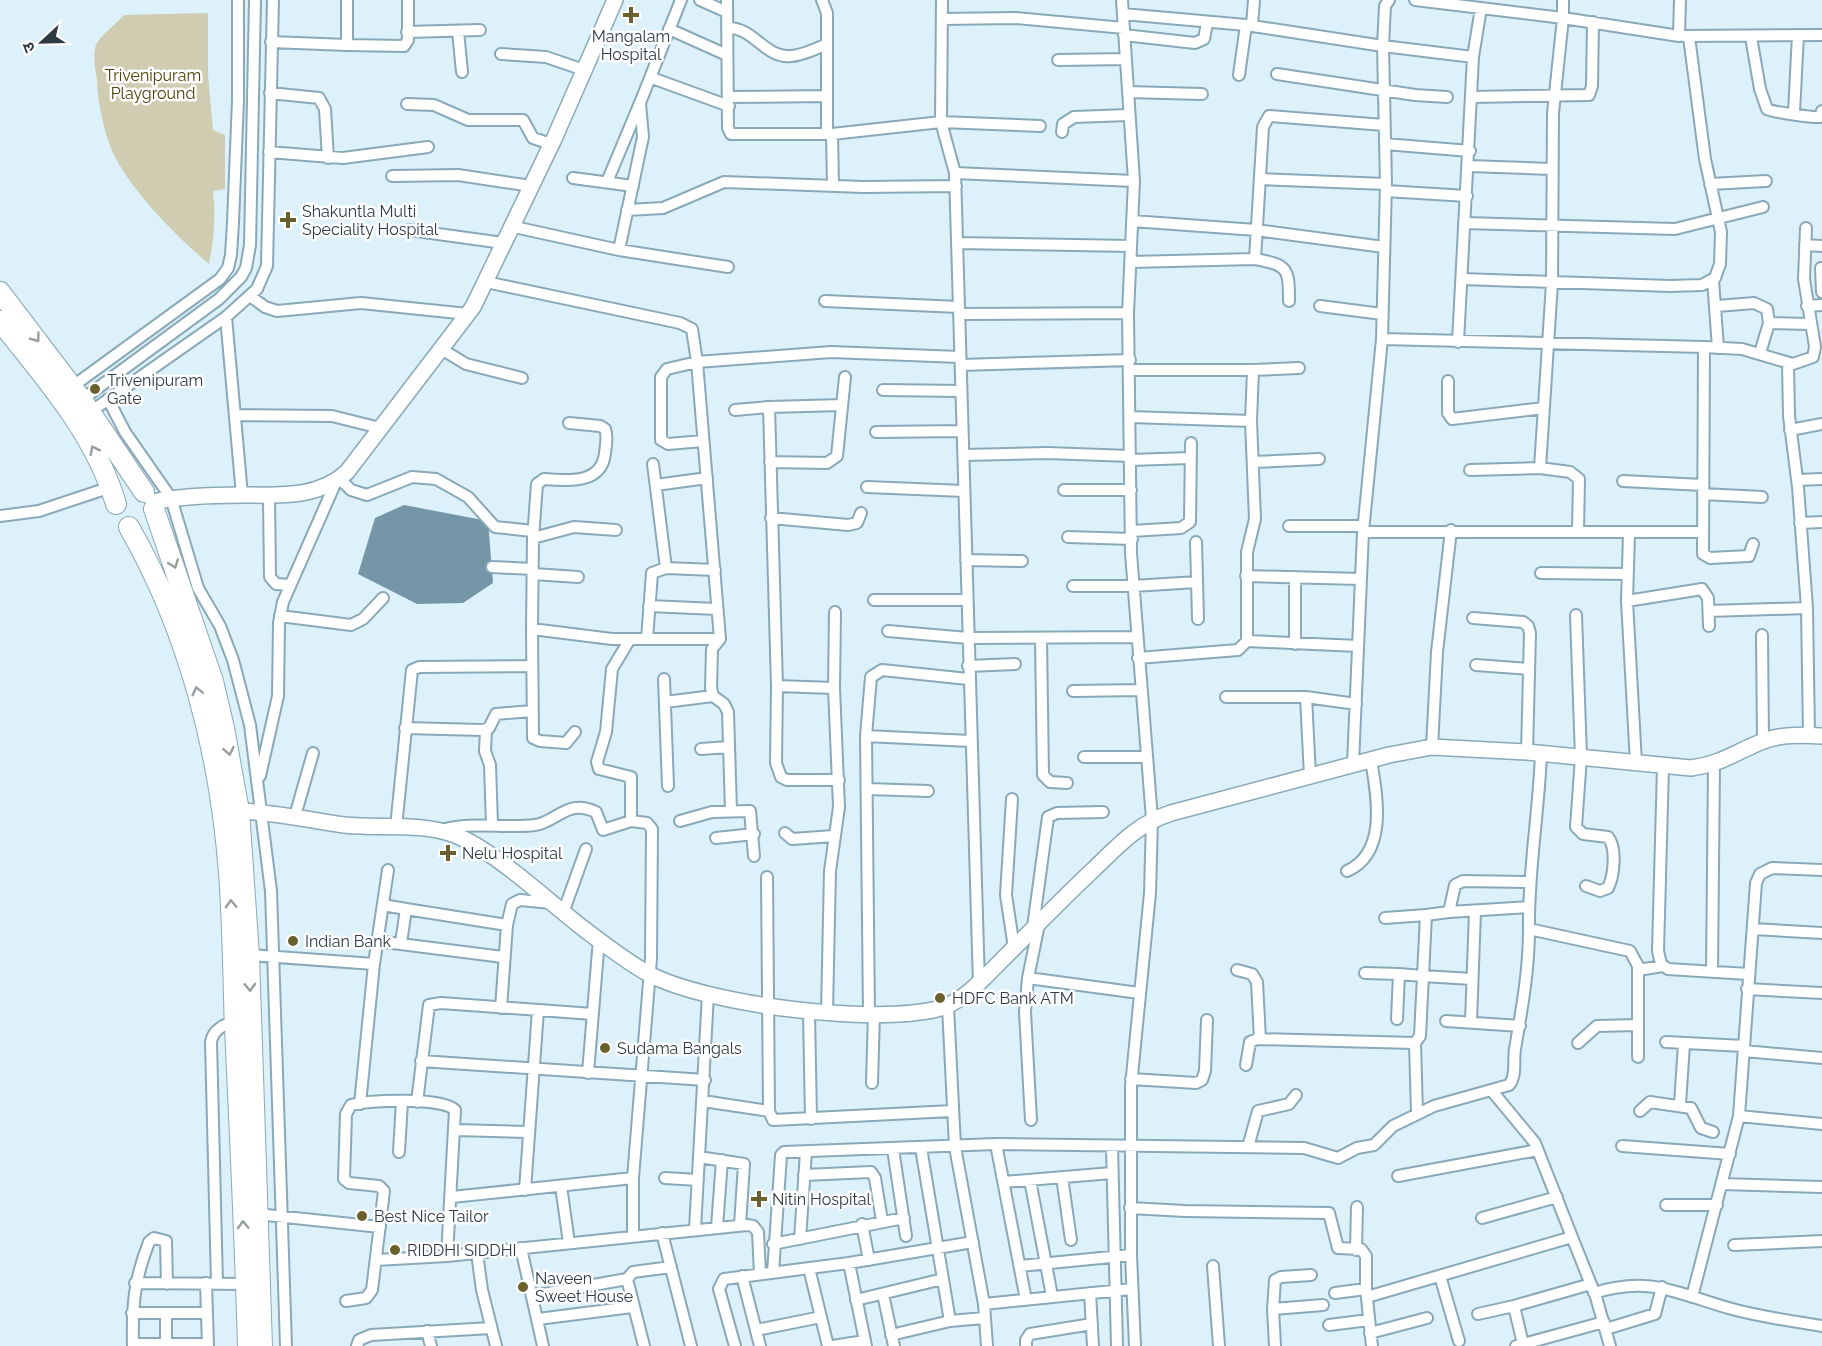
<svg xmlns="http://www.w3.org/2000/svg" width="1822" height="1346" font-family="Raleway,'Noto Sans Devanagari',sans-serif">
	<style>
		.green { fill: #d0ccb1 }
		.water { fill: #7596a6 }
		.lines { fill: none; stroke-linecap: round; stroke-linejoin: round }
		.street-casing { stroke: #89a9b9; stroke-width: 14 }
		.secondary-casing { stroke: #89a9b9; stroke-width: 18 }
		.highway-casing { stroke: #89a9b9; stroke-width: 22 }
		.street { stroke: #fff; stroke-width: 10 }
		.secondary { stroke: #fff; stroke-width: 15 }
		.highway { stroke: #fff; stroke-width: 20 }
		.oneway { stroke: #969da0 }
		.poi-dot { fill: #69602d; stroke: #fff; stroke-width: 2 }
		.labels { text-anchor: middle; dominant-baseline: central; stroke-width: 5; stroke-linejoin: round; paint-order: stroke }
		.poi-label { font-size: 16px; fill: #2e3b42; stroke: #fff; text-anchor: start }
		.park-label { font-size: 16px; fill: #4c4208; stroke: #fff }
	</style>
	<rect width="100%" height="100%" fill="#ddf1fb"/>
	<path class="green" d="M208 13V75L213 130 225 135V189L213 191C216 216 214 239 209 264 176 236 121 182 108 140 102 122 98 100 97 81 96 70 92 56 96 45 98 38 118 22 124 15Z"/>
	<path class="water" d="M404 505 488 521 493 583 463 603 417 604 358 574 375 518Z"/>
	<g class="lines">
		<defs>
			<path id="street" d="M700 0 727 12
				M727 0 728 128 731 134H832L941 122 1040 126
				M822 0 827 13V134
				M942 0 941 122 955 173 979 984
				M1122 0 1134 181 1128 313 1131 553 1152 819 1150 893 1131 1086V1255L1135 1346
				M1389 0 1385 6 1383 46 1473 57
				M1415 0 1563 18V0
				M1123 14 1246 25 1383 46 1386 184 1382 339 1363 532H1703
				M942 19 1015 18 1124 28
				M1252 26 1254 0
				M727 28C753 26 765 59 791 56 803 55 816 49 827 44
				M669 29 727 55
				M458 31 462 72
				M407 32 480 30
				M1124 35 1195 43 1204 39 1207 23
				M1683 36 1822 35
				M1751 37 1760 89 1767 109C1770 112 1817 118 1820 117L1822 111
				M271 42 347 45V0
				M347 45 404 46 408 40V0
				M501 54 546 57 584 70
				M1058 60 1126 59
				M1277 74 1415 95 1447 97
				M1239 75 1246 25
				M652 78 729 106
				M1128 92 1202 94
				M270 93 319 98 325 109 328 158
				M728 97 827 96
				M1472 97 1589 95 1592 86 1593 22
				M407 104 434 105 468 120H523L533 138 551 144
				M1794 112 1798 35
				M1062 132 1063 124 1074 117 1129 115
				M832 134 833 186
				M1385 144 1470 151
				M269 152 343 158 428 147
				M1469 166 1551 169
				M955 173 1134 181
				M392 176 458 175 531 186
				M573 178 633 186
				M1260 179 1386 184
				M607 182 640 103
				M1710 184 1766 181
				M1386 191 1467 196
				M627 210 663 208 724 182 863 187 956 186
				M1132 221 1256 230 1384 247
				M1464 223 1675 229 1763 207
				M510 226 619 250 728 267
				M409 230 503 243
				M957 243 1131 246
				M1805 245 1822 246
				M619 250 643 137 640 103 681 0
				M1255 259C1288 265 1289 268 1289 301
				M1130 262 1255 259 1263 127 1269 116 1384 125
				M1821 268 1822 292
				M1462 279 1670 286 1702 285 1715 278 1720 264 1721 232 1705 159 1689 37
				M1713 280 1718 348
				M486 282 680 323 692 329 697 362 720 639H612L532 629 533 538 537 484 544 479C569 481 602 484 605 453 606 444 608 437 605 429L600 426 569 423
				M250 296 265 307 277 311 361 303 468 314
				M825 301 959 307
				M1320 306 1382 314
				M1717 306 1754 303 1767 309 1769 323 1760 353
				M1807 306 1822 305
				M959 314 1128 313
				M226 317 242 495
				M1769 323 1810 324
				M1382 339 1704 347 1703 554 1710 558 1749 556 1753 544
				M1458 342 1473 57 1481 8
				M1704 347 1742 349 1793 364 1813 357 1815 347 1804 279 1806 228
				M443 350 466 364 522 378
				M1788 363 1789 416 1798 487 1807 608 1809 735
				M961 365 1130 360
				M1129 370H1253L1251 421 1255 519 1247 552V641L1358 646
				M1253 370 1299 368
				M1448 381V413L1452 419 1544 408
				M69 389 220 279 228 268 231 255 233 223 238 100V0
				M883 390 961 391
				M108 399 125 432 171 498 198 588 220 626 233 660 250 725 271 891 286 1346
				M80 401 219 299 241 277 246 268 250 245 255 0
				M735 410 769 407
				M86 415 226 317 257 289 267 266 273 0
				M235 415 332 416 380 428
				M1130 417 1251 421
				M1790 430 1822 424
				M876 432 962 431
				M703 441 668 444 661 440V377L667 369 697 362 831 352 960 357
				M964 455 1047 453 1130 456
				M1130 460 1191 458
				M770 462 827 463 837 456 845 377
				M1253 462 1319 459
				M653 464 666 568
				M1470 470 1540 468
				M340 479 351 490 367 495 412 477 436 479 468 497 495 527 533 531
				M1797 480 1822 479
				M1623 481 1703 485
				M656 485 707 478
				M867 487 964 491
				M1064 490H1131
				M1703 494 1762 497
				M269 497 270 577 276 584 290 585
				M0 516 39 511 111 487
				M771 518 848 525 857 523 861 513
				M1800 523 1822 522
				M1289 526H1363
				M1578 530 1579 479 1570 472 1540 468 1552 283 1553 113 1563 18 1679 36 1680 0
				M1132 531 1181 528 1190 522 1191 443
				M1629 534 1627 601 1636 763
				M1068 537 1132 539
				M533 538 574 527 616 530
				M1196 542 1198 619
				M966 560 1022 561
				M492 567 533 569
				M1541 573 1628 574
				M533 574 578 577
				M1246 576 1361 579
				M1073 586H1133L1197 582
				M874 600H967
				M1627 601 1702 589 1708 598 1709 626
				M649 606 717 609
				M1709 611 1807 608
				M1576 615 1581 757 1576 827 1583 834 1608 837C1617 848 1614 876 1608 888L1600 891 1586 886
				M280 616 351 625 363 619 383 598
				M1473 618 1523 622 1528 626 1530 633 1527 752
				M532 629 533 738 540 741 566 743 575 732
				M888 631 968 638 1136 637
				M1762 635 1763 741
				M1041 638 1043 775 1050 782 1067 783
				M630 639 612 669 606 732 597 762 599 769 631 777V821
				M647 639 652 573 666 568 715 570
				M720 639 712 649 711 688 713 696 724 704 728 712 731 811
				M1295 644V577
				M1138 658 1238 650 1247 641
				M1476 665 1529 669
				M968 666 1015 664
				M664 679 668 786
				M777 686 834 688
				M1073 691 1141 690
				M1226 697H1306
				M665 702 713 696
				M405 728 482 730 489 728 496 714 532 711
				M486 730 485 751 490 765 492 825
				M866 736 970 741
				M1432 747 1437 652 1451 530
				M701 749 729 747
				M1541 753C1539 812 1528 870 1529 929L1630 951 1638 966V1057
				M1084 757H1147
				M1353 764 1363 532
				M1663 767 1658 951 1661 964 1668 969 1748 974
				M260 776 278 696 279 623 283 602 335 484
				M1310 776 1306 697 1356 704
				M839 780H787L781 777 776 763 777 686 769 407 842 405
				M867 789 928 791
				M1012 799 1006 895 1014 948
				M295 816 313 753
				M680 821 712 812 750 811 754 856
				M396 827 412 670 419 667 531 666
				M442 830C472 821 504 829 535 825 557 822 567 798 596 812L603 830 631 821 647 823 652 829 651 958 633 1178V1236
				M785 833 792 839 834 836
				M716 838 754 834
				M1347 871C1388 853 1377 796 1371 760
				M767 877 769 1111 773 1120 952 1111
				M383 905 406 909
				M1449 912 1529 907
				M563 913 586 849
				M1385 918 1426 915
				M1033 927 1048 817 1057 813 1103 812
				M1753 929 1822 933
				M377 941 503 957
				M401 943 406 909 507 925
				M249 955 374 964
				M1237 970 1252 974 1257 982 1260 1039
				M1638 970 1663 966
				M1712 971 1714 765
				M1365 973 1399 974
				M1028 978 1139 993
				M1747 989 1822 993
				M948 1006 955 1147 984 1304 987 1346
				M501 1008 507 925 512 904 520 900 551 903
				M809 1012 811 1119
				M827 1012 830 871 839 807 834 688 835 612
				M869 1014 866 736 871 677 882 670 968 679
				M1397 1019 1399 974 1423 976 1426 915 1449 912 1455 885 1463 881 1530 882
				M1446 1021 1520 1026
				M1471 1022 1475 911
				M1666 1042 1744 1046
				M1415 1043 1417 1113
				M1578 1043 1597 1026 1637 1025
				M1744 1051 1822 1058
				M421 1061 705 1080
				M1246 1065 1250 1042 1257 1039 1415 1043 1420 1036 1423 976 1472 979
				M588 1073 599 939
				M1131 1079 1196 1083 1202 1080 1205 1071 1207 1020
				M872 1083 874 1013
				M1492 1091 1535 1143 1572 1237
				M703 1101 769 1111
				M417 1102 429 1005 441 1003 593 1014
				M360 1104 374 964 388 870
				M1680 1104 1684 1044
				M1640 1111 1650 1102 1691 1108 1701 1128 1713 1132
				M1739 1116 1822 1124
				M1031 1120 1025 1012 1028 978 1039 924
				M456 1130 529 1132
				M996 1144 1026 1300
				M1622 1146 1730 1154
				M1112 1147 1117 1346
				M1248 1147 1258 1111 1289 1104 1296 1095
				M921 1148 950 1321
				M893 1149 906 1236
				M399 1152 402 1101
				M699 1157 744 1164 740 1225
				M804 1175 871 1172 875 1178 882 1221
				M1398 1176 1538 1150
				M1062 1177 1071 1240
				M665 1178 698 1180
				M1030 1180 1052 1296
				M1004 1182 1112 1173
				M1722 1184 1822 1187
				M561 1186 569 1243
				M525 1190 538 1010
				M452 1197 633 1178
				M1666 1205H1717
				M1130 1208 1185 1211 1329 1213 1338 1248 1361 1249 1366 1256V1289L1372 1346
				M257 1214 380 1227
				M1482 1218 1557 1197
				M862 1224 869 1260
				M717 1227 722 1160
				M695 1229 708 994
				M662 1233 691 1346
				M800 1239 806 1152
				M773 1244 904 1218
				M1734 1245 1822 1241
				M521 1248 543 1346
				M1356 1250 1357 1207
				M477 1253 482 1290 496 1346
				M376 1260 447 1256 747 1225 753 1226 758 1232 760 1274
				M849 1263 866 1346
				M1020 1266 1131 1255
				M1213 1266 1219 1346
				M809 1268 828 1346
				M773 1273 781 1155 784 1152 996 1144 1304 1148 1338 1158 1357 1148 1374 1145 1393 1126 1434 1106 1509 1085C1517 1076 1513 1060 1515 1049 1522 1008 1529 970 1529 929
				M742 1276 760 1346
				M1440 1276 1459 1341
				M135 1283 246 1284
				M206 1283 208 1346
				M217 1283 211 1042C213 1030 224 1024 235 1022
				M1090 1293 1093 1346
				M1335 1293 1366 1289
				M1594 1293C1651 1275 1678 1294 1732 1309 1761 1317 1792 1321 1822 1326
				M883 1294 894 1346
				M532 1296 627 1279
				M1367 1297 1572 1237 1596 1297 1610 1346
				M1692 1297 1739 1116 1756 883 1760 874 1772 868 1822 870
				M856 1300 943 1279
				M346 1301 366 1298 372 1290 384 1191 379 1186 349 1183 344 1179 346 1114 351 1105C369 1100 442 1097 455 1110L447 1256
				M984 1304 1132 1289
				M1514 1306 1591 1284
				M1273 1309 1323 1305
				M132 1313H207
				M1478 1314 1514 1306 1523 1344
				M538 1319 632 1307
				M1329 1325 1369 1320
				M1606 1329 1655 1314 1662 1287
				M756 1330 821 1317
				M427 1331 431 1346
				M1370 1333 1427 1318
				M891 1335 950 1321 984 1318
				M133 1344H208
				M133 1346C132 1306 134 1280 149 1242L154 1238 166 1241 167 1284
				M166 1346V1313
				M357 1346 359 1340 371 1335 491 1328
				M644 1346 627 1279 633 1272 671 1267
				M735 1346 719 1289 724 1279 849 1263 973 1242
				M833 1346 864 1341
				M1026 1346V1340L1030 1334 1092 1324
				M1275 1346 1273 1309 1275 1280 1281 1277 1311 1275
				M1516 1346 1604 1322"/>
			<path id="secondary" d="M153 502C181 496 211 495 241 495 279 495 317 499 347 472L473 307 554 139 615 0
				M239 811C275 812 308 820 344 825 381 829 419 822 455 835 494 850 549 902 584 929 604 944 627 962 649 974 708 1005 873 1025 937 1009 962 1003 982 980 1000 962 1031 931 1062 899 1094 869 1119 845 1137 824 1171 813L1389 755 1432 747 1527 752 1691 768C1721 764 1734 753 1761 742 1779 734 1803 735 1822 736"/>
			<path id="highway" d="M0 292 82 400 144 492
				M0 321C45 378 95 433 116 504
				M154 509 213 681 224 728 239 811 249 955 262 1346
				M129 527C189 632 220 753 229 873 233 925 233 976 235 1028 240 1134 245 1240 248 1346"/>
		</defs>
		<use href="#street" class="street-casing"/>
		<use href="#secondary" class="secondary-casing"/>
		<use href="#highway" class="highway-casing"/>
		<use href="#street" class="street"/>
		<use href="#secondary" class="secondary"/>
		<use href="#highway" class="highway"/>
	</g>
	<defs><path id="oneway-chevron" d="M-2-3.5L2.5 0L-2 3.5" fill="none" stroke-width="1.6" stroke-linecap="round" stroke-linejoin="round" transform="scale(1.5)"/></defs>
	<g class="oneway">
		<use href="#oneway-chevron" transform="translate(36 338) rotate(53)"/>
		<use href="#oneway-chevron" transform="translate(94 450) rotate(-117)"/>
		<use href="#oneway-chevron" transform="translate(174 564) rotate(70)"/>
		<use href="#oneway-chevron" transform="translate(197 691) rotate(-104)"/>
		<use href="#oneway-chevron" transform="translate(229 751) rotate(79)"/>
		<use href="#oneway-chevron" transform="translate(231 904) rotate(-93)"/>
		<use href="#oneway-chevron" transform="translate(250 987) rotate(88)"/>
		<use href="#oneway-chevron" transform="translate(243 1225) rotate(-92)"/>
	</g>
	<g class="poi-dot">
		<path d="M628 6h6v6h6v6h-6v6h-6v-6h-6v-6h6z"/>
		<path d="M285 211h6v6h6v6h-6v6h-6v-6h-6v-6h6z"/>
		<circle cx="95" cy="389" r="6"/>
		<path d="M445 844h6v6h6v6h-6v6h-6v-6h-6v-6h6z"/>
		<circle cx="293" cy="941" r="6"/>
		<circle cx="940" cy="998" r="6"/>
		<circle cx="605" cy="1048" r="6"/>
		<path d="M756 1190h6v6h6v6h-6v6h-6v-6h-6v-6h6z"/>
		<circle cx="362" cy="1216" r="6"/>
		<circle cx="395" cy="1250" r="6"/>
		<circle cx="523" cy="1287" r="6"/>
	</g>
	<g class="labels">
		<g class="poi-label">
			<text x="631" y="36" text-anchor="middle">Mangalam<tspan x="631" dy="18">Hospital</tspan></text>
			<text x="302" y="211">Shakuntla Multi<tspan x="302" dy="18">Speciality Hospital</tspan></text>
			<text x="107" y="380">Trivenipuram<tspan x="107" dy="18">Gate</tspan></text>
			<text x="462" y="853">Nelu Hospital</text>
			<text x="305" y="941">Indian Bank</text>
			<text x="952" y="998">HDFC Bank ATM</text>
			<text x="617" y="1048">Sudama Bangals</text>
			<text x="772" y="1199">Nitin Hospital</text>
			<text x="374" y="1216">Best Nice Tailor</text>
			<text x="407" y="1250">RIDDHI SIDDHI</text>
			<text x="535" y="1278">Naveen<tspan x="535" dy="18">Sweet House</tspan></text>
		</g>
		<g class="park-label">
			<text x="153" y="75">Trivenipuram<tspan x="153" dy="18">Playground</tspan></text>
		</g>
	</g>
	<g transform="translate(42 42) rotate(248)" stroke="#ffffff" stroke-width="4.5" paint-order="stroke">
	<path d="M0-4.5L10 22L0 15L-10 22Z" fill="#2e3b42"/>
	<text y="-9" font-size="16" font-weight="bold" text-anchor="middle" fill="#2e3b42">उ</text>
	</g>
</svg>
